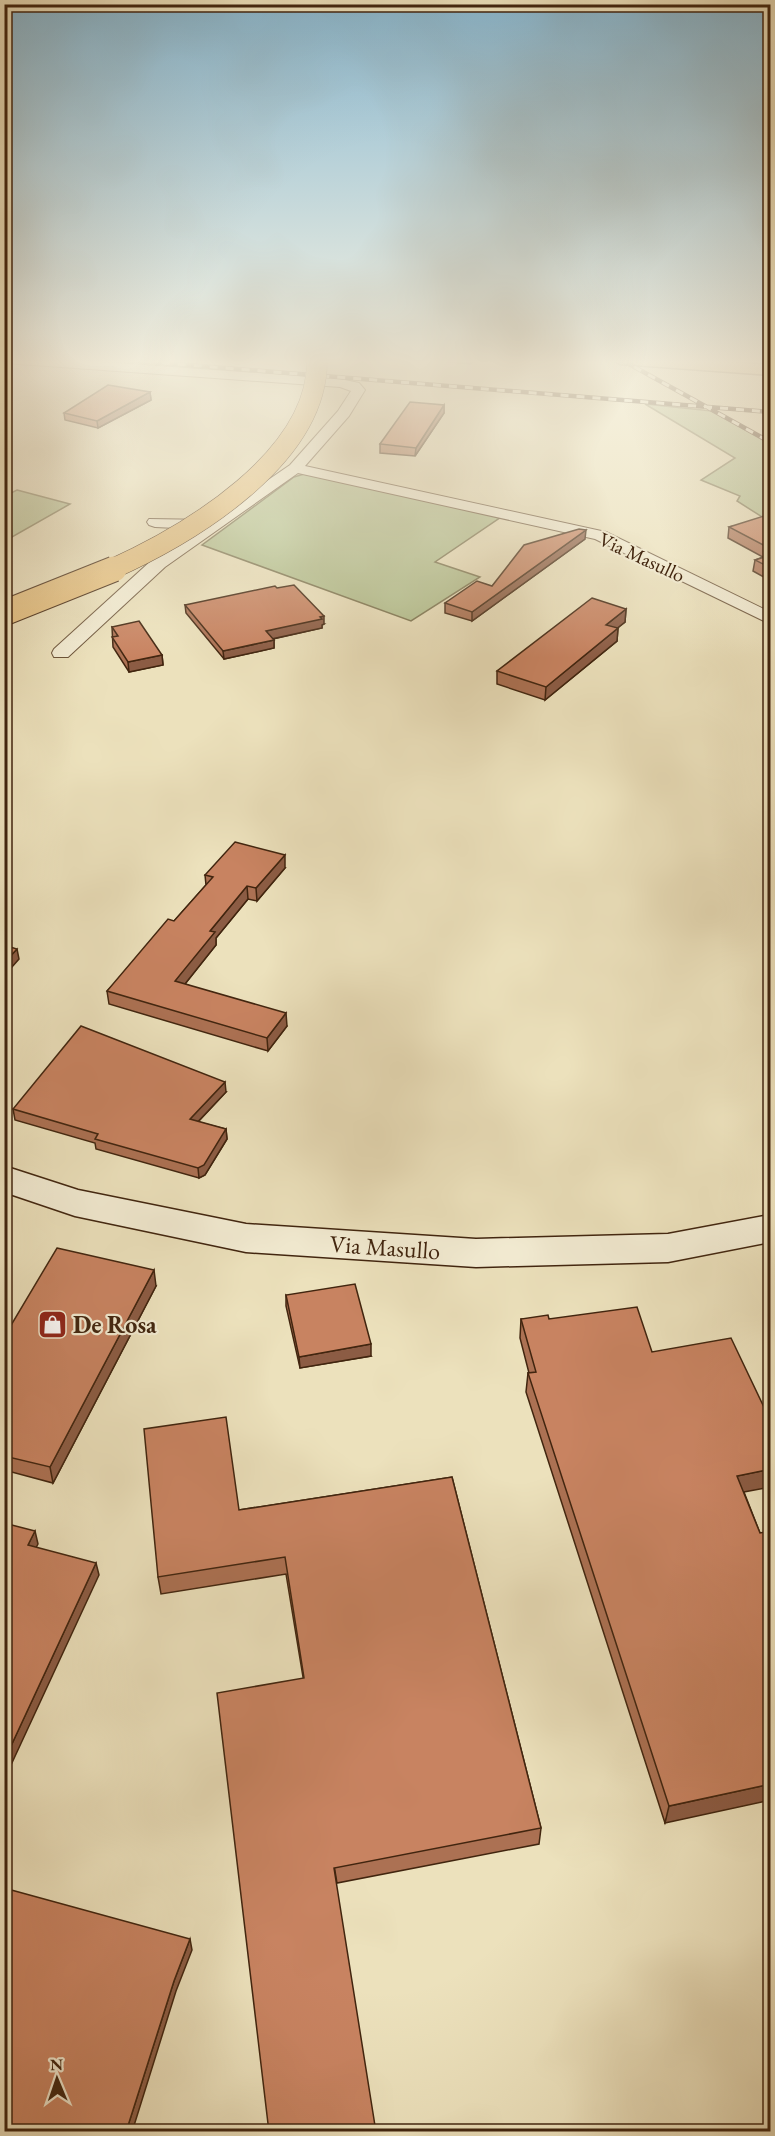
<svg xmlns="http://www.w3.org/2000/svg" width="775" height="2136" font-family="'EB Garamond',serif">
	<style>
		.green { fill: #b6c392; stroke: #7c7450; stroke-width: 1.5 }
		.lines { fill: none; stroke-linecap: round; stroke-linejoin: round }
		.street-casing { stroke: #6c543a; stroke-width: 2 }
		.secondary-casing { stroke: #41250f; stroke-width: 3 }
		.highway-casing { stroke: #41250f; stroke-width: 3 }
		.street { fill: #f3ecd3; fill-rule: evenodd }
		.secondary { fill: #f3ecd3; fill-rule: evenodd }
		.highway { fill: #e6c07e; fill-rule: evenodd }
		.rail-casing { stroke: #41250f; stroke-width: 4.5 }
		.rail { stroke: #f3ecd3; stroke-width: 3; stroke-dasharray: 8; stroke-linecap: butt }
		.highway-bridge-far1-casing { stroke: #41250f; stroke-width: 21; stroke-linecap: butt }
		.highway-bridge-casing { stroke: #41250f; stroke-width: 27; stroke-linecap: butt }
		.highway-bridge-far1 { stroke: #e6c07e; stroke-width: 20 }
		.highway-bridge { stroke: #e6c07e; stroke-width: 25 }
		.wall { fill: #ac7153; stroke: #41250f; stroke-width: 1.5 }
		.shaded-wall { fill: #8c5c44; stroke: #41250f; stroke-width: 1.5 }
		.building { fill: #c88361; stroke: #41250f; stroke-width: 1.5 }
		.labels { text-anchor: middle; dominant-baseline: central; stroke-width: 4.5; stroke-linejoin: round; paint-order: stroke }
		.far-street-label { font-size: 20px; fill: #41250f; stroke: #f3ecd3 }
		.street-label { font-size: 24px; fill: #41250f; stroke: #f3ecd3 }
		.poi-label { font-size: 24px; font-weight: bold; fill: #41250f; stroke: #f3ecd3; text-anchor: start }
	</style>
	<rect width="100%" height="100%" fill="#ece1bc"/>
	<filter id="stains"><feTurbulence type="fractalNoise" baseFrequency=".00333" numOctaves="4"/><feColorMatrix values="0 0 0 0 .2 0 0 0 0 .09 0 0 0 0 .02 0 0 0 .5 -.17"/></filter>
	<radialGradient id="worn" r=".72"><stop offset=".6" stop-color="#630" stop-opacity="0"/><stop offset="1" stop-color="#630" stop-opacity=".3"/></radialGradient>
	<path class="green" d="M645 404 712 411 770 444V522L737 501 740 496 701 480 735 458Z
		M304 474 501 517 435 562 480 577 411 621 202 545 294 477Z
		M17 490 70 504 5 541V496Z"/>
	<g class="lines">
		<defs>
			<path id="street" d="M4 359H60L340 379 359 383 365 390 349 416 305 466 606 532 770 612V624L595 539 298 473 165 567 68 657H54L52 653 54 649 153 559 197 529 155 527 149 525 147 522 149 519 210 520 290 465 338 411 351 391 340 387 5 363Z"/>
			<path id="secondary" d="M4 1166 78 1190 246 1224 476 1239 668 1234 770 1215V1242L668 1262 476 1267 246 1252 75 1216 4 1192Z"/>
			<path id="highway" d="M611 359H690L770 365V375L620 364Z"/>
		</defs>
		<use href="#street" class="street-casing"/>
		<use href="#secondary" class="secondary-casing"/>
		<use href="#highway" class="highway-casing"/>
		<use href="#street" class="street"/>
		<use href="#secondary" class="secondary"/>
		<use href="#highway" class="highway"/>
		<defs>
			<path id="rail" d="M114 359 770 412
				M620 359 770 442"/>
		</defs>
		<use href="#rail" class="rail-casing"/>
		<use href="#rail" class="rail"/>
		<defs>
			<path id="highway-bridge-far1" d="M110 570C188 535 319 458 317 359"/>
			<path id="highway-bridge" d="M4 613 114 569"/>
		</defs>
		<use href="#highway-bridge-far1" class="highway-bridge-far1-casing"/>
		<use href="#highway-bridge" class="highway-bridge-casing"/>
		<use href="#highway-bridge-far1" class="highway-bridge-far1"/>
		<use href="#highway-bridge" class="highway-bridge"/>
	</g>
	<path class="wall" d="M420 359H474L471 364Z
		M150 392 151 400 98 428 65 420 64 413Z
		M444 405V413L415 456 380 453V444Z
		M770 520 771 581 753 571 755 560 763 557 728 538 729 527Z
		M585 539 472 621 445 613V603L492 586Z
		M185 605 324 624 322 625V628L273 639 274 640V648L224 659 186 613Z
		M626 609 625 622 617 628H618L617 641 545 700 497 684V671Z
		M112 627 162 655 163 665 129 672 113 647Z
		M285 868 257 901 248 899 216 938V945L185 984 287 1026 268 1051 109 1004 107 991 174 921 206 885 205 875Z
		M226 1092 198 1122 226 1129 227 1139 205 1175 199 1178 96 1149 95 1143 15 1120 13 1109Z
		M156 1286 53 1483 4 1470V1337Z
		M286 1295 371 1356 300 1368 286 1306Z
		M521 1319H549L652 1352 744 1492 760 1533 665 1823 526 1392 528 1373H529L520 1338Z
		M452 1477 541 1828 539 1844 337 1883 286 1574 161 1594 158 1577 239 1510Z"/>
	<path class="shaded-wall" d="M150 392 151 400 98 428 97 421Z
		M444 405V413L415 456 416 448Z
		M586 530 585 539 472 621V612Z
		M626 609 625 622 605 638 606 625Z
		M324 616V624L322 625V628L267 640 266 631Z
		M618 628 617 641 545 700 546 687Z
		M274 640V648L224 659 223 651Z
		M162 655 163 665 129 672 128 662Z
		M285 855V868L257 901 256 888Z
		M247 886 248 899 216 938V945L177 994 175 981 210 931Z
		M17 949 19 959 4 976V963Z
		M286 1013 287 1026 268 1051 267 1038Z
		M225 1082 226 1092 191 1129 190 1119Z
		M226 1129 227 1139 205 1175 199 1178 198 1168Z
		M154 1270 156 1286 53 1483 50 1467Z
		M371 1344V1356L300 1368 299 1357Z
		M771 1469V1487L733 1494 737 1476Z
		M35 1531 38 1544 31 1557 28 1545Z
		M96 1563 99 1575 4 1780V1761Z
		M771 1784V1800L665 1823 669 1806Z
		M190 1939 192 1950 176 1991 132 2132H126L174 1981Z"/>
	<path class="building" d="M108 385 150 392 97 421 64 413Z
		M410 402 444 405 416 448 380 444Z
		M764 516 771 519V549L729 527Z
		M579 529 586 530 472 612 445 603 477 581 492 586 524 545Z
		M771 555V568L755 560Z
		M294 585 324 616 320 617 322 619 266 631 274 640 223 651 185 605 275 586 277 588Z
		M592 598 626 609 606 625 618 628 546 687 497 671Z
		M139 621 162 655 128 662 112 637 118 636 112 627Z
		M235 842 285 855 256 888 247 886 210 931 215 932 175 981 286 1013 267 1038 107 991 168 919 174 921 213 877 205 875Z
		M4 945 17 949 4 963Z
		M81 1026 225 1082 190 1119 226 1129 204 1165 198 1168 95 1139 98 1134 13 1109Z
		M57 1248 154 1270 50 1467 4 1456V1337Z
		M355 1284 371 1344 299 1357 286 1295Z
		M637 1307 652 1352 731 1338 771 1422V1469L737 1476 760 1533 771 1531V1784L669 1806 528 1373 536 1372 521 1319 548 1315 549 1319Z
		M226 1417 239 1510 452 1477 541 1828 334 1868 376 2132H269L217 1693 304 1678 285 1557 158 1577 144 1429Z
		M4 1523 35 1531 28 1545 96 1563 4 1761Z
		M4 1888 190 1939 174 1981 126 2132H4Z"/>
	<linearGradient id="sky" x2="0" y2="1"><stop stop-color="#88b8d2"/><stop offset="0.55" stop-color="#f6f2e1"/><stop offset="1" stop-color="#f6f2e1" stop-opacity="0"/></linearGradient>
	<rect width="775" height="658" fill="url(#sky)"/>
	<defs>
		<symbol id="shop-square" viewBox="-11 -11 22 22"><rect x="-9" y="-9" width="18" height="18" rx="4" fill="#8f2418" stroke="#f3ecd3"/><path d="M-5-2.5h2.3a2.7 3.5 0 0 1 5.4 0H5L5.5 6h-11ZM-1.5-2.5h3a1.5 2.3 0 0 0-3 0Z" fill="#fff"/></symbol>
	</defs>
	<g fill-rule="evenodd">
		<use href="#shop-square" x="36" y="1308" width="33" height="33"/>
	</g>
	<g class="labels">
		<g class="far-street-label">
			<text transform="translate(642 557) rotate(25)">Via Masullo</text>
		</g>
		<g class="street-label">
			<text transform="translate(385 1247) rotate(4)">Via Masullo</text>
		</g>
		<g class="poi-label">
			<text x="73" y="1324">De Rosa</text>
		</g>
	</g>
	<rect width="775" height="2136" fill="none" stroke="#ece1bc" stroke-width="24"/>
	<rect x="6" y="6" width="763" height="2124" fill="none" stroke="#41250f" stroke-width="3"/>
	<rect x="12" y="12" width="751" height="2112" fill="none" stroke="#41250f" stroke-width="1.5"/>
	<g transform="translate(57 2079) rotate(358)" stroke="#f3ecd3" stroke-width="4.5" paint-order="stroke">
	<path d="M0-4.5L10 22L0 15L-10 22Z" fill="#41250f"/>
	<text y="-9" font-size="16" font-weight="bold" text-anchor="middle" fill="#41250f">N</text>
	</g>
	<rect width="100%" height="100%" filter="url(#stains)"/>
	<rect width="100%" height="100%" fill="url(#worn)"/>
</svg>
